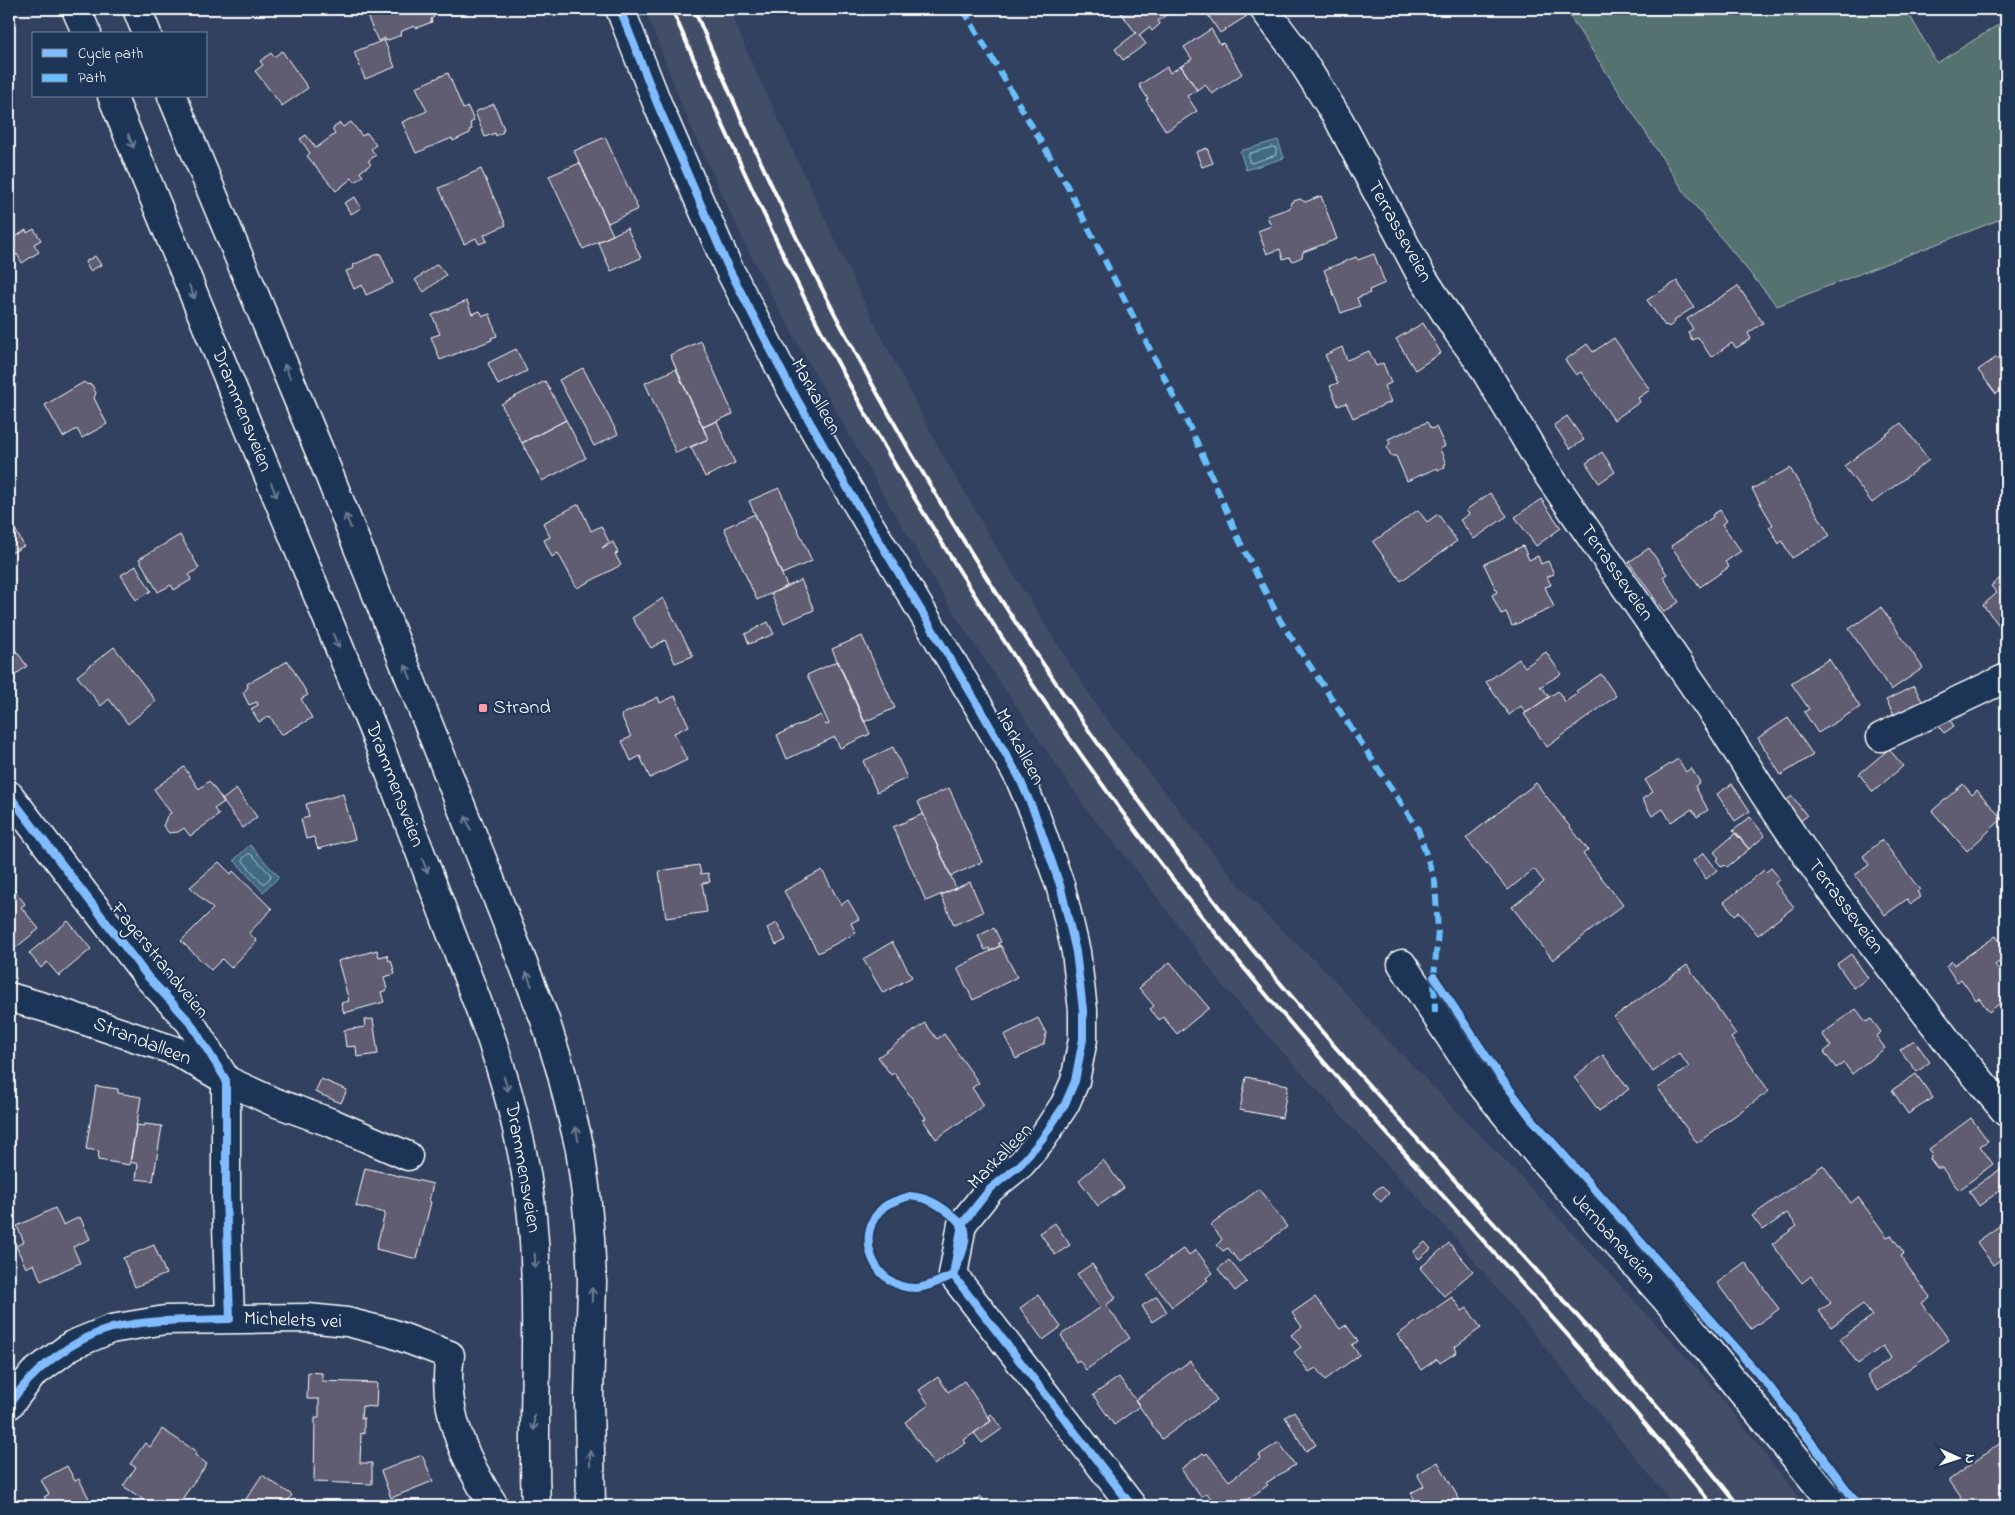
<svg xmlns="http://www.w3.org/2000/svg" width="2015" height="1515" font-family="'Indie Flower',sans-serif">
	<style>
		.built { fill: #434d67 }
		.green { fill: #557270; stroke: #aab8b8 }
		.water { fill: #3f6b82; stroke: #8ca6b4 }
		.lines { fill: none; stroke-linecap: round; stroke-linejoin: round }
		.shore { stroke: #b2c4cd; stroke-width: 1 }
		.building { fill: #605c71; stroke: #fff }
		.minor-casing { stroke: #fff; stroke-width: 31 }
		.major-casing { stroke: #fff; stroke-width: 31 }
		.highway-casing { stroke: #fff; stroke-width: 31 }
		.minor { stroke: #1d3557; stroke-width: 28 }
		.major { stroke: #1d3557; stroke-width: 28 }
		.highway { stroke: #1d3557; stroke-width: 28 }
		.rail { stroke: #fff; stroke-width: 4 }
		.quiet { stroke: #69befc; stroke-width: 6; stroke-dasharray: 12 6; stroke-linecap: butt }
		.cycleway-casing { stroke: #1d3557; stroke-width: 11 }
		.cycleway { stroke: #80bcff; stroke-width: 8 }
		.oneway { stroke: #6c7c92 }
		.poi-dot { fill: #ff9aa2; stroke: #1d3557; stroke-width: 2 }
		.labels { text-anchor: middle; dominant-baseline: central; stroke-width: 4; stroke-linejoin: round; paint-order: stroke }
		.street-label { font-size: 20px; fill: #fff; stroke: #1d3557 }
		.poi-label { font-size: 20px; fill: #fff; stroke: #1d3557; text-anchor: start }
	</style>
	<rect width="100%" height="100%" fill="#31415f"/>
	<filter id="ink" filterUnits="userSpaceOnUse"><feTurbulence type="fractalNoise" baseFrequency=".02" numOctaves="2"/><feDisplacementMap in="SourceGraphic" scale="10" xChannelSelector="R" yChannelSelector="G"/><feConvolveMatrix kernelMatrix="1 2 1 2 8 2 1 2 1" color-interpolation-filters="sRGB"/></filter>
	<g filter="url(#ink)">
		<path class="built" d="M645 9H730L747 52 865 304 940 450 998 550 1100 711 1230 874 1267 916 1332 977 1374 1026 1521 1177 1708 1381 1806 1506H1675L1453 1235 1306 1078 1223 986 1139 873 1086 809 956 617 882 492 798 344 747 249 684 111Z"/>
		<path class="green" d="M1565 9H1906L1937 63 2006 20V217L1777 306 1687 196Z"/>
		<path class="water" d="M1278 140 1284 158 1246 170 1240 151Z
			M250 845 279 877 263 892 234 860Z"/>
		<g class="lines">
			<path class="shore" d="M1273 147 1276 148V155L1252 163 1249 162V154Z
				M248 854H251L271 875 270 878 265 883H262L243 861V859Z"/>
		</g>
		<path class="building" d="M364 9H431L434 17 431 19 432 22 416 28 414 26 400 32 401 35 386 41 385 38 378 41Z
			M1118 9H1174L1158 21 1160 24 1152 31 1149 27 1139 35 1146 44 1123 60 1115 49 1136 33Z
			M1204 9H1243L1247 16 1220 33Z
			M1211 29 1220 44 1223 43 1242 74 1212 94 1205 84 1197 90 1181 66 1192 59 1184 47Z
			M384 40 395 67 365 79 354 52Z
			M282 51 308 88 282 106 255 71 263 65 260 61 271 53 274 57Z
			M1181 66 1197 90 1187 96 1197 111 1166 131 1146 100 1148 99 1139 85 1167 67 1170 73Z
			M448 73 463 109 468 107 474 121 470 123 472 129 469 130 470 133 453 141 452 138 416 153 402 122 427 111 416 87Z
			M494 104 504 129 502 130 503 132 496 136 495 133 485 137 475 112Z
			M351 122 362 136 367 133 376 145 371 149 376 155 368 161 371 164 360 172 363 176 355 182 352 178 336 191 307 156 310 153 300 139 306 135 316 148 335 134 332 129 340 123 343 127Z
			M605 137 638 209 608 223 574 151Z
			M1207 148 1213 163 1202 167 1196 152Z
			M580 163 613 235 583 249 549 176Z
			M481 169 506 225 484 235 487 241 479 244 476 238 464 244 439 188Z
			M1321 196 1337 239 1303 252 1302 257 1293 261 1289 257 1283 259 1280 249 1267 254 1258 231 1271 226 1267 216 1290 208 1291 202 1300 199 1305 202Z
			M355 197 361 208 351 214 344 203Z
			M627 228 641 258 611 271 598 242Z
			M34 229 41 240 34 244 39 252 22 263 17 254 9 260V241L26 230 27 233Z
			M380 253 393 283 366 295 362 285 354 289 346 271 354 268 353 265Z
			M1374 254 1385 283 1369 290 1370 293 1357 298 1360 306 1341 313 1324 270 1356 257 1358 260Z
			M95 256 101 265 90 271 85 262Z
			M437 264 446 275 424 292 415 280Z
			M1677 281 1694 307 1674 320 1675 322 1669 327 1667 325 1665 326 1647 300Z
			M1738 286 1763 323 1748 333 1751 339 1736 348 1732 343 1711 357 1698 337 1692 340 1688 332 1693 329 1687 319Z
			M467 301 472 314 480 311 483 316 490 314 497 336 491 338 492 340 440 360 431 337 440 334 432 315Z
			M1423 323 1441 353 1415 370 1396 339Z
			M1614 338 1650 390 1638 398 1640 402 1614 420 1581 372 1576 375 1565 360 1587 344 1593 352Z
			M701 341 733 414 703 427 670 355Z
			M1342 347 1347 360 1369 351 1376 366 1383 363 1391 383 1384 386 1391 402 1353 418 1346 403 1338 406 1330 386 1338 383 1325 355Z
			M516 349 527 371 498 385 488 363Z
			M1997 357 2006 370V386L1996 394 1978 370Z
			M583 368 618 434 594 446 559 380Z
			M676 369 708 439 676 453 645 383Z
			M545 381 566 420 522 443 501 404Z
			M84 382 86 384 92 385 96 393 94 398 107 424 82 438 77 429 63 437 45 405Z
			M1567 416 1584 440 1570 449 1554 425Z
			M566 420 586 458 542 481 522 443Z
			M717 421 735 463 705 477 691 447 708 439 703 427Z
			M1427 422 1431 429 1436 427 1445 446 1440 449 1446 464 1444 465 1445 467 1438 470 1437 468 1407 481 1396 456H1391L1387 447 1390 443 1388 439Z
			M1901 423 1929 460 1872 503 1844 466Z
			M1602 452 1615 472 1599 483 1586 463Z
			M1790 468 1830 536 1792 558 1782 541 1779 544 1769 527 1773 525 1752 489Z
			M779 488 812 561 782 574 749 501Z
			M1490 493 1507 516 1474 539 1460 520 1469 514 1466 510Z
			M1541 499 1561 528 1536 546 1515 517Z
			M579 504 591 531 601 526 609 542 602 548 613 542 618 553 615 554 621 565 577 588 558 553 552 557 544 540 550 537 543 523Z
			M1418 510 1427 522 1438 514 1457 541 1401 581 1373 542Z
			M1720 510 1727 521 1722 524 1741 551 1725 562 1729 567 1700 587 1671 546 1713 517 1712 515Z
			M755 514 787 586 757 600 724 528Z
			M9 518 24 546 9 554Z
			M180 535 199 568 189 575 191 580 174 590 171 585 158 592 139 559Z
			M1523 546 1529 560 1538 556 1541 564 1548 561 1554 574 1547 577 1551 585 1545 587 1554 607 1512 626 1506 612 1501 614 1492 595 1497 592 1484 564Z
			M1649 548 1667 574 1663 577 1679 602 1664 612 1629 562Z
			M136 566 151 591 136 600 121 575Z
			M2006 573V626L2002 629 1983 605 1997 593 1991 586Z
			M801 580 814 610 784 623 771 594Z
			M663 598 693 656 675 663 665 640 651 648 632 618Z
			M1881 607 1923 668 1891 690 1849 629Z
			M768 622 774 634 749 644 745 634Z
			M862 636 895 708 864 722 832 649Z
			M9 641 27 666 14 676 9 669Z
			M114 647 156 701 128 724 109 699 101 706 77 676Z
			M1546 652 1561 674 1540 687H1542L1549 697 1526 713 1521 706 1509 715 1486 682 1519 659 1525 667Z
			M1829 659 1860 707 1818 733 1804 712 1809 709 1791 683Z
			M288 661 308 695 301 699 312 718 281 735 270 716 259 722 251 709 258 705 257 702 249 705 243 693 248 687 247 684Z
			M838 661 870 734 840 748 835 737 787 759 777 735 821 715 826 725 829 724 807 675Z
			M1601 674 1616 696 1547 747 1524 714 1558 691 1565 702 1578 693 1576 691Z
			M1914 686 1925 707 1897 721 1886 700Z
			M675 696 689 726 674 733 687 760 650 778 640 756 631 761 622 741 631 737 621 715 658 697 660 703Z
			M1947 716 1954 726 1944 733 1937 724Z
			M1788 718 1813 755 1781 775 1758 738Z
			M893 747 907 778 877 792 863 761Z
			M1889 749 1903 766 1873 792 1859 774Z
			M1678 759 1686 772 1691 768 1700 782 1695 786 1708 810 1697 817 1692 809 1671 822 1663 809 1652 816 1642 799 1653 792 1645 780Z
			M184 767 199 789 209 781 224 802 214 809 219 815 190 836 184 828 178 832 169 833 163 826 167 816 171 813 154 789Z
			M1536 783 1588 850 1583 854 1623 905 1553 960 1512 907 1544 882 1534 869 1508 890 1466 838Z
			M1732 784 1750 811 1735 821 1717 794Z
			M1963 784 1972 795 1977 790 2002 819 1967 851 1932 811Z
			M949 788 982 862 951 876 918 802Z
			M236 789 257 817 243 828 222 800Z
			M343 794 355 839 318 849 314 837 306 839 301 819 309 817 306 804Z
			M1792 796 1807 816 1795 825 1780 805Z
			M923 814 956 888 926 901 893 827Z
			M1750 817 1765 836 1749 849 1733 831Z
			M1736 833 1749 849 1727 867 1725 865 1722 867 1716 860 1719 858 1714 852Z
			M1882 840 1920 890 1917 892 1921 897 1911 904 1907 899 1885 915 1855 875 1869 865 1863 856Z
			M1704 853 1717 870 1706 879 1693 861Z
			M219 862 231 874 233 871 272 909 249 933 257 941 231 968 222 959 211 970 181 941 213 909 190 887Z
			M699 865 701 874 708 873 710 882 702 883 707 912 666 918 659 871Z
			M1771 868 1780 879 1775 883 1794 907 1758 935 1739 912 1735 915 1724 902 1764 870 1766 872Z
			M822 870 841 905 848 900 859 919 851 923 856 933 818 953 784 891Z
			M970 882 983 912 954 925 941 895Z
			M9 883 25 904 21 907 39 929 9 953Z
			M68 921 91 949 59 976 47 962 41 968 29 953Z
			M777 923 786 940 776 945 767 928Z
			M994 928 1001 942 998 943 1000 946 990 951 989 948 985 950 978 936Z
			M1996 936 2006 950V957L1995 965 2006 980V1003L2004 1000 1989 1012 1979 998 1976 1000 1961 979 1957 982 1946 966 1952 961 1954 965Z
			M892 942 912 977 883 993 863 959Z
			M1000 946H1001L1017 977 973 1000 957 968Z
			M377 950 379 957 387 955 389 961 391 960 395 974 384 977 387 990 381 992 384 1002 344 1013 341 1003 349 1001 338 961Z
			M1851 954 1868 978 1854 988 1837 964Z
			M1170 962 1209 1008 1177 1034 1163 1017 1159 1020 1150 1009 1154 1006 1139 988Z
			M1687 965 1736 1034 1731 1038 1769 1091 1697 1143 1658 1088 1689 1067 1679 1053 1653 1072 1614 1017Z
			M1856 1009 1866 1022 1871 1019 1881 1032 1876 1036 1885 1048 1852 1074 1844 1063 1836 1068 1824 1052 1831 1046 1822 1034Z
			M1038 1018 1046 1033 1044 1044 1016 1059 1004 1035Z
			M373 1019 378 1054 357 1057 356 1046 346 1047 344 1030 365 1027 364 1020Z
			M925 1023 937 1039 944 1034 979 1083 972 1088 984 1105 936 1139 923 1120 926 1118 894 1073 891 1075 878 1057Z
			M1914 1040 1930 1062 1917 1072 1900 1050Z
			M1603 1055 1629 1089 1599 1111 1574 1077Z
			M1916 1074 1933 1098 1908 1114 1892 1090Z
			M1246 1077 1288 1085 1282 1118 1240 1110Z
			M321 1079 347 1090 341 1103 315 1092Z
			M96 1086 118 1089V1093L141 1097 130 1165 98 1160 99 1151 86 1149Z
			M1971 1118 1988 1141 1980 1146 1993 1164 1959 1190 1942 1168H1937L1930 1159 1932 1153 1929 1149Z
			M144 1124 162 1126 153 1181 136 1179 138 1164 130 1162 136 1125 144 1126Z
			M1103 1160 1124 1188 1098 1206 1079 1180Z
			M1823 1165 1851 1203 1858 1197 1887 1237 1891 1235 1904 1253 1900 1256 1930 1297 1922 1303 1949 1340 1878 1391 1867 1376 1891 1358 1883 1346 1858 1364 1840 1339 1872 1316 1863 1304 1831 1327 1819 1311 1831 1303 1811 1276 1802 1283 1772 1244 1797 1226 1787 1213 1763 1230 1752 1216Z
			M2005 1166 2006 1186 1979 1206 1969 1191Z
			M365 1168 433 1184 429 1201 431 1202 417 1259 376 1249 385 1213 356 1206Z
			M1381 1186 1389 1193 1381 1202 1373 1193Z
			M1259 1189 1287 1227 1239 1262 1228 1248 1223 1251 1217 1245 1222 1239 1211 1225Z
			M55 1208 63 1225 80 1217 90 1239 73 1247 80 1263 41 1281 34 1264 26 1268 16 1246 24 1242 17 1226Z
			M2006 1221V1262L2003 1258 1993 1265 1977 1242Z
			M1055 1223 1070 1245 1055 1255 1040 1233Z
			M1425 1242 1431 1249 1419 1259 1413 1252Z
			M1449 1243 1473 1271 1444 1296 1420 1268Z
			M154 1245 166 1274 135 1287 123 1258Z
			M1184 1248 1189 1255 1196 1250 1213 1273 1206 1278 1208 1280 1172 1307 1147 1275Z
			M1229 1260 1247 1282 1235 1291 1218 1269Z
			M1745 1262 1779 1309 1751 1329 1717 1283Z
			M1092 1264 1116 1298 1106 1305 1130 1338 1086 1370 1079 1360 1076 1362 1061 1335 1101 1307 1077 1274Z
			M1038 1295 1061 1327 1043 1340 1020 1308Z
			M1157 1296 1167 1312 1152 1322 1142 1306Z
			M1315 1297 1340 1329 1346 1325 1358 1341 1352 1345 1359 1355 1325 1380 1316 1368 1309 1372 1294 1352 1301 1347 1291 1335 1302 1327 1292 1313Z
			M1452 1297 1462 1311 1467 1308 1481 1328 1455 1347 1457 1352 1440 1363 1437 1359 1421 1370 1397 1335Z
			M1190 1361 1217 1400 1162 1439 1135 1400Z
			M308 1372 322 1373V1381L377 1383 376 1407 362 1406 361 1418H364V1434L361 1433 360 1463H372V1484L314 1482 315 1418H319V1399H307Z
			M938 1377 948 1392 964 1381 991 1421 964 1440 966 1443 934 1465 905 1422 929 1405 919 1390Z
			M1119 1377 1140 1406 1114 1425 1093 1395Z
			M1294 1411 1316 1445 1306 1451 1285 1417Z
			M991 1414 1002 1429 982 1443 974 1433 991 1421 989 1416Z
			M162 1429 197 1452 195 1455 207 1464 177 1506H153L123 1486 136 1467 130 1464 145 1443 150 1447Z
			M2006 1439V1506H1967L1949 1480Z
			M1279 1442 1295 1465 1266 1483 1268 1485 1238 1506H1216L1207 1493 1201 1497 1181 1469 1203 1453 1205 1455 1207 1453 1229 1481 1261 1458 1259 1455Z
			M422 1455 433 1481 391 1498 381 1471Z
			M1438 1462 1463 1506H1413L1417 1504 1411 1493 1424 1486 1417 1474Z
			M67 1466 75 1481 79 1479 93 1506H50L44 1497 49 1494 41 1480Z
			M262 1475 292 1495 284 1506H250L244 1502Z
			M980 1496 990 1506H969Z"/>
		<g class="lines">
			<defs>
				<path id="minor" d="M1264 9 1295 50 1339 120 1421 275 1458 332 1482 365 1542 466 1717 719 1765 795 1822 878 1952 1047 2006 1112
					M1881 737 2006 678
					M9 795 148 977 190 1022 226 1080V1195L230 1319
					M1402 964 1482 1085 1542 1159 1672 1306 1835 1506
					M9 997 50 1009 176 1051 226 1080 274 1102 332 1123 408 1156
					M9 1405 33 1374 72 1345 111 1329 165 1320 308 1318 347 1322 391 1333 450 1355C441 1407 465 1461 493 1504L490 1506"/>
				<path id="major" d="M620 9 659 108 728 267 790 387 848 489 975 700 1019 777 1035 814 1061 888 1076 952 1083 1010V1039L1075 1081 1065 1104 1042 1139 1021 1164 990 1189 962 1224 953 1275 1132 1506"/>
				<path id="highway" d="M76 9 87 34
					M137 9 147 34
					M112 96 377 739 491 1038C513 1104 530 1171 534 1241 540 1329 532 1418 536 1506
					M172 96 324 462 486 869 545 1020 561 1071 580 1149 586 1194 590 1238 592 1282 589 1399 591 1506"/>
			</defs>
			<use href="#minor" class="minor-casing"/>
			<use href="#major" class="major-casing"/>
			<use href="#highway" class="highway-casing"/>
			<use href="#minor" class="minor"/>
			<use href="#major" class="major"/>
			<use href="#highway" class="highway"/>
			<path class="rail" d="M672 9C718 116 766 223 819 327 861 409 908 489 957 567 1041 702 1133 834 1235 957 1389 1145 1561 1317 1713 1506
				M694 9C722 74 749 139 780 203 874 403 990 594 1119 773 1161 831 1203 888 1247 943 1405 1136 1584 1311 1739 1506"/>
			<path class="quiet" d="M963 9 1066 184 1196 440 1240 542 1281 622 1418 829 1435 882 1438 931 1434 977 1435 1012
				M490 1506 493 1504"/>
			<defs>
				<path id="cycleway" d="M620 9 659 108 728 267 790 387 848 489 975 700 1019 777 1035 814 1061 888 1076 952 1083 1010V1039L1075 1081 1065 1104 1042 1139 1021 1164 990 1189 962 1224 953 1275 1132 1506
					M9 795 148 977 190 1022 226 1080V1195L230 1319C191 1320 150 1319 112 1328 72 1339 31 1371 9 1405
					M1434 977 1496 1071 1531 1118 1769 1386 1859 1506
					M910 1196C929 1198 940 1205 955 1218 958 1221 964 1225 965 1230 968 1245 958 1262 953 1275 941 1280 929 1287 917 1288 874 1290 851 1233 885 1206 892 1201 901 1199 910 1196Z"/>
			</defs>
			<use href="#cycleway" class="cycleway-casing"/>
			<use href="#cycleway" class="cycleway"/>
		</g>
		<defs><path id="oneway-shaft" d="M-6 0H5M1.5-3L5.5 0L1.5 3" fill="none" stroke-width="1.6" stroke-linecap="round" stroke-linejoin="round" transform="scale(1.25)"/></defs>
		<g class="oneway">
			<use href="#oneway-shaft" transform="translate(131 141) rotate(68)"/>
			<use href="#oneway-shaft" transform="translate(192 292) rotate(68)"/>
			<use href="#oneway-shaft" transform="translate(287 371) rotate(-113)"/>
			<use href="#oneway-shaft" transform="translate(274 490) rotate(68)"/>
			<use href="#oneway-shaft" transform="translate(348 521) rotate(-112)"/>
			<use href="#oneway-shaft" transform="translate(336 641) rotate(68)"/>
			<use href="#oneway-shaft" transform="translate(408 672) rotate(-112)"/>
			<use href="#oneway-shaft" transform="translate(468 823) rotate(-111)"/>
			<use href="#oneway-shaft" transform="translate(425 866) rotate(69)"/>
			<use href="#oneway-shaft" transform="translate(529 979) rotate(-111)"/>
			<use href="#oneway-shaft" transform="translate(506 1084) rotate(73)"/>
			<use href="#oneway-shaft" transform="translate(577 1134) rotate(-101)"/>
			<use href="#oneway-shaft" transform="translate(535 1261) rotate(88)"/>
			<use href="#oneway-shaft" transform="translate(592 1295) rotate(-90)"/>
			<use href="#oneway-shaft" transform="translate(534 1423) rotate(90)"/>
			<use href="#oneway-shaft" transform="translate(590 1458) rotate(-91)"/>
		</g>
	</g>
	<rect class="poi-dot" x="478" y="703" width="10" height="10" rx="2.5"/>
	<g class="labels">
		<g class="street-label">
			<text transform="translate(1399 232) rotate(61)">Terrasseveien</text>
			<text transform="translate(815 397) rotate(61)">Markalleen</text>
			<text transform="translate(241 410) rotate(68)">Drammensveien</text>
			<text transform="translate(1616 573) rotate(55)">Terrasseveien</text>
			<text transform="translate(1019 747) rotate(62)">Markalleen</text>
			<text transform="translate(394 785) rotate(69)">Drammensveien</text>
			<text transform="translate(1845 907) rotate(53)">Terrasseveien</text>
			<text transform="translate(159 961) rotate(51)">Fagerstrandveien</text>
			<text transform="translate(142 1042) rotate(21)">Strandalleen</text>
			<text transform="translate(1001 1157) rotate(-46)">Markalleen</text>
			<text transform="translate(522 1168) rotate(80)">Drammensveien</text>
			<text transform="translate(1613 1239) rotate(48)">Jernbaneveien</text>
			<text transform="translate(293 1321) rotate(2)">Michelets vei</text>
		</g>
		<g class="poi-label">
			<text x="493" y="708">Strand</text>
		</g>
	</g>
	<rect width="2015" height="1515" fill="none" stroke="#1d3557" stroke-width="30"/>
	<rect x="15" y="15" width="1985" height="1485" fill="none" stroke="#fff" stroke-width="2" filter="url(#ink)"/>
	<rect x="32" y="32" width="175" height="65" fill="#1d3557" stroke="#77869a"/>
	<rect x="42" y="49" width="25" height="8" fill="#80bcff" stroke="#77869a"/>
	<text x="78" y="58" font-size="15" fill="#ffffff">Cycle path</text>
	<rect x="42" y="74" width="25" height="8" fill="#69befc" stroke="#77869a"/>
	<text x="78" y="82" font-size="15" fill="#ffffff">Path</text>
	<g transform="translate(1958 1458) rotate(93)" stroke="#1d3557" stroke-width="4" paint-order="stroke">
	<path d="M0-4L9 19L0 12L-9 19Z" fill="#ffffff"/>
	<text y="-8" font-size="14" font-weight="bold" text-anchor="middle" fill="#ffffff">N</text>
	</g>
</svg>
